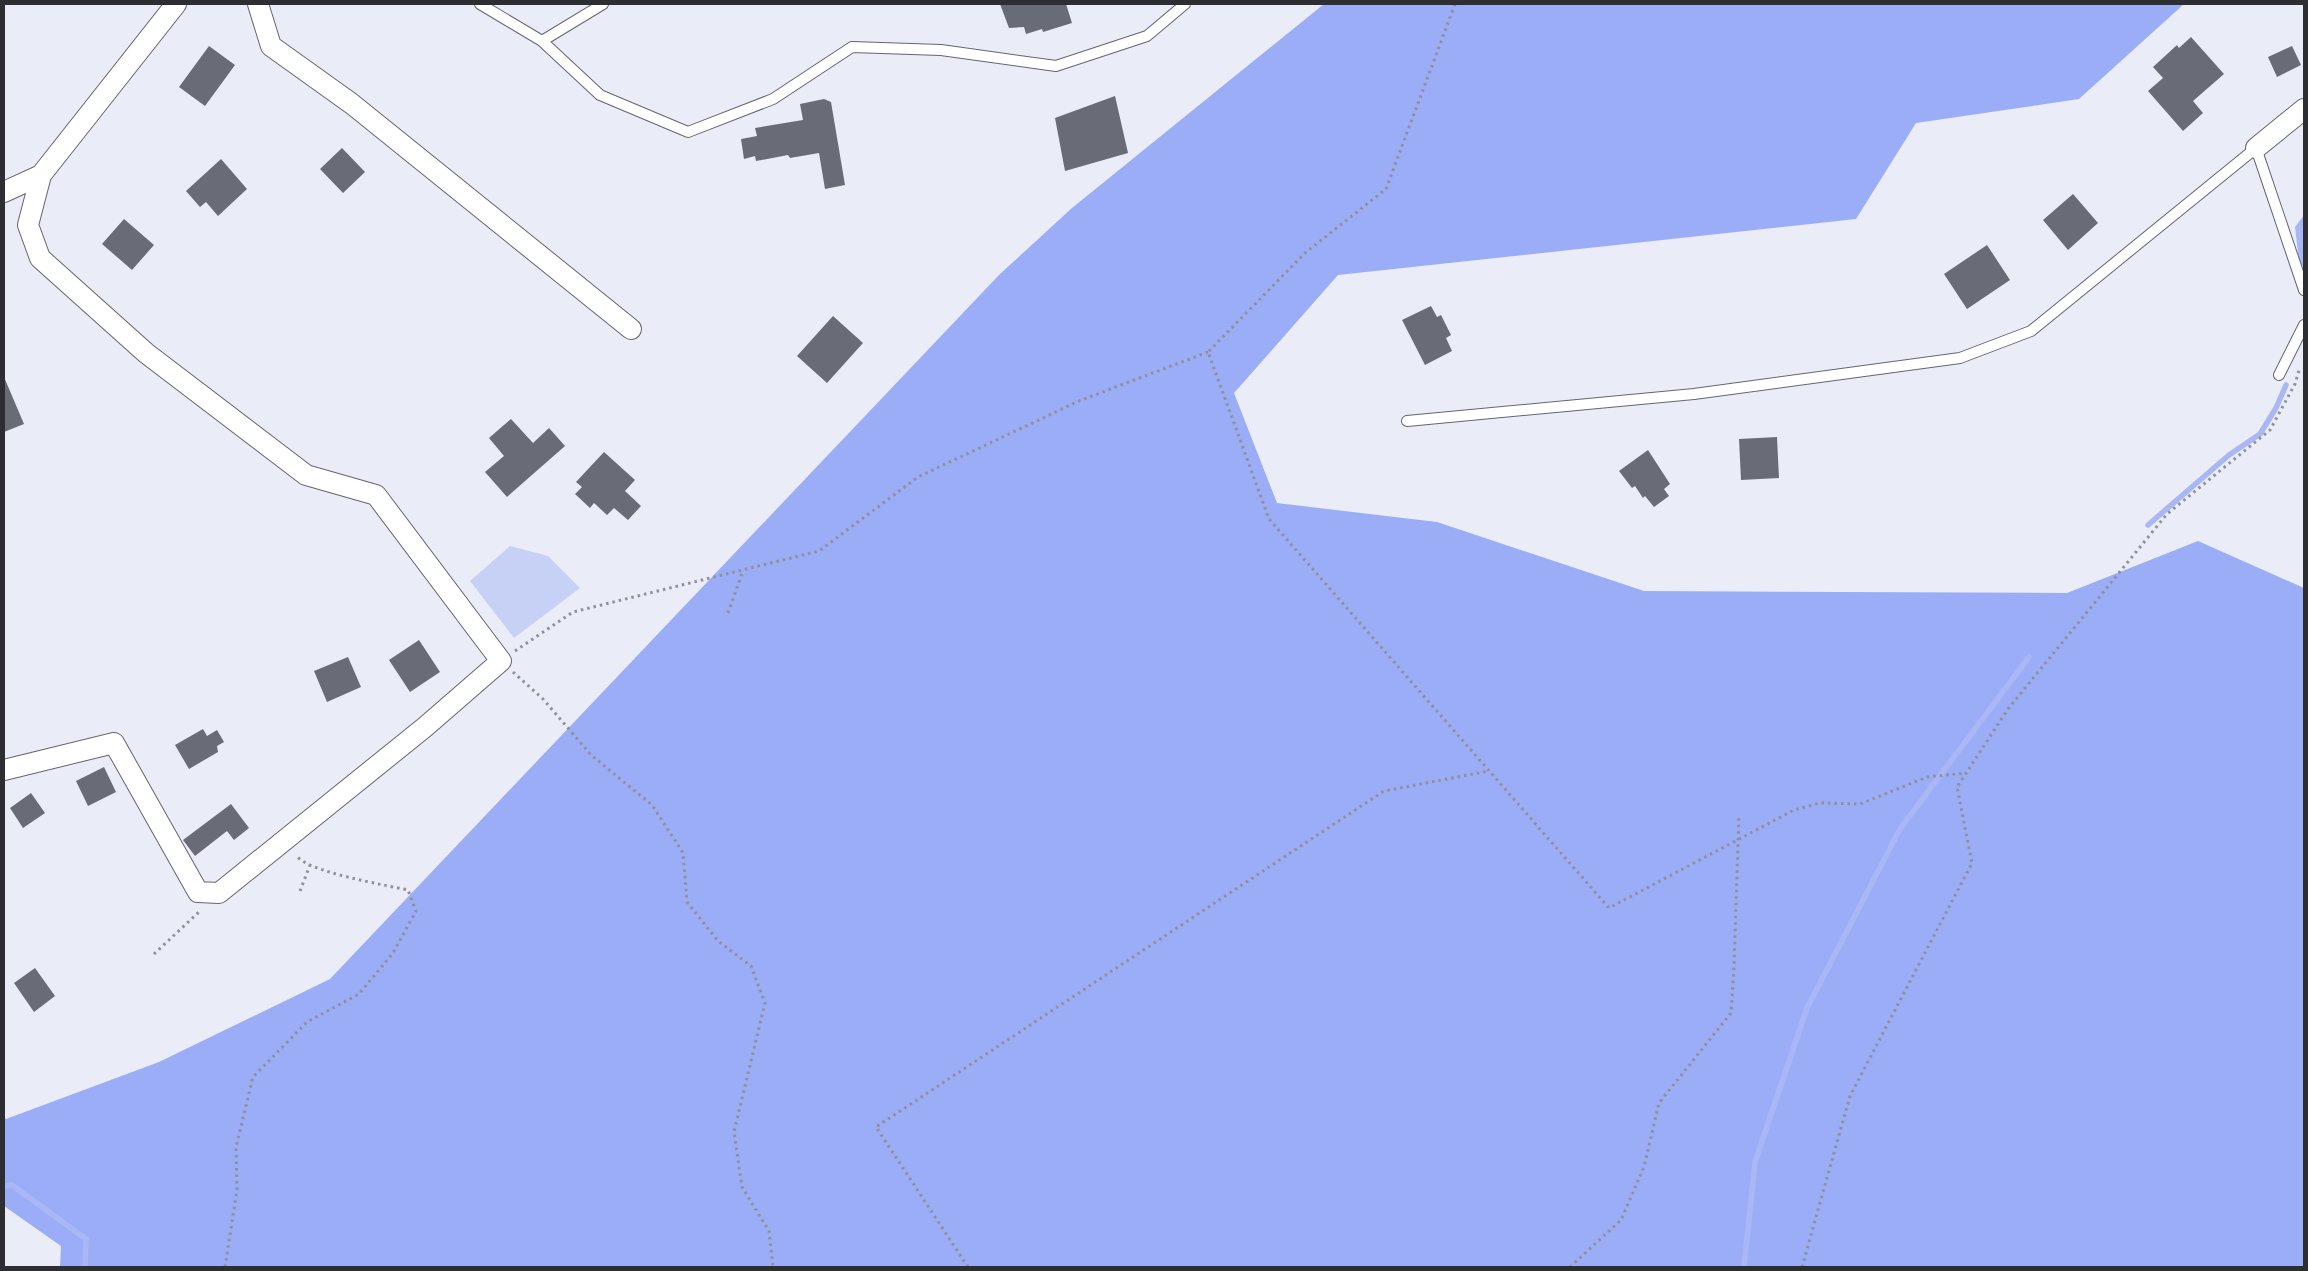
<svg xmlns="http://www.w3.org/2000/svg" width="2308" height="1271" font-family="'Source Sans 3',sans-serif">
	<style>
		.green { fill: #c7d1f5 }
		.forest { fill: #9badf7 }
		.water { fill: #a9b8f5 }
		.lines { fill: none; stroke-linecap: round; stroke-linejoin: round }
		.stream { stroke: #a9b8f5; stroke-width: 5.5 }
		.building { fill: #696c76 }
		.service-casing { stroke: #636670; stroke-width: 12 }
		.minor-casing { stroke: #636670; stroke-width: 22 }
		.path { stroke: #8f9199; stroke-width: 3; stroke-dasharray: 2.5 4; stroke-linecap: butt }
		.service { stroke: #fff; stroke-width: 10 }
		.minor { stroke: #fff; stroke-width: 20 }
	</style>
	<rect width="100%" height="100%" fill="#eaedf8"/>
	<path class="green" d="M510 546 548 556 580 588 514 638 470 581Z"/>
	<path class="forest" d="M1324 4H2184L2079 99 1916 123 1856 219 1338 275 1234 393 1277 503 1437 522 1644 591 2067 593 2198 541 2304 588V1267H60L61 1246 4 1206V1117L6 1119 159 1062 330 979 999 275 1072 208Z"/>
	<path class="water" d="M2304 215V268L2299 261 2295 227Z"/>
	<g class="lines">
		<path class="stream" d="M2148 525 2229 455 2260 434 2276 408 2286 385
			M4 1186 12 1185 86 1239 85 1267
			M1744 1267 1755 1162 1807 1008 1900 829 2029 657"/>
	</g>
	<path class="building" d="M1000 4H1066L1072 23 1043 32 1042 29 1026 34 1024 27 1009 28Z
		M2191 37 2224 74 2193 101 2203 113 2183 131 2148 91 2163 78 2153 67 2177 45 2179 48Z
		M209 46 235 65 205 106 179 87Z
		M2292 46 2301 65 2277 77 2268 57Z
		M1115 96 1128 153 1065 171 1055 118Z
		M824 99 831 102 845 185 825 189 819 153 790 158 788 155 756 161 755 156 744 159 741 139 757 136 755 128 803 120 800 104Z
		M342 148 365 172 343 193 320 169Z
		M221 159 247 189 218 216 206 202 200 207 186 191Z
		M2073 194 2098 223 2068 250 2043 220Z
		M124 219 154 245 132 270 102 244Z
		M1987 245 2010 280 1967 309 1944 274Z
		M1431 306 1437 317 1441 315 1451 335 1446 338 1452 351 1425 365 1402 320Z
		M833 316 863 343 827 383 797 356Z
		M4 377 24 424 4 432Z
		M511 419 533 443 549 428 565 446 507 497 485 472 504 456 489 438Z
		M1777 437 1779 478 1741 480 1739 439Z
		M1648 450 1670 484 1664 489 1669 496 1654 507 1645 496 1643 498 1635 486 1632 488 1619 471Z
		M604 452 635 480 625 491 641 506 628 520 614 508 607 515 594 503 590 508 575 494 582 487 576 482Z
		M419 640 440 672 410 692 389 660Z
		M348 657 361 687 327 702 314 671Z
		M203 729 207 736 217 730 224 742 217 746 218 752 189 769 175 745Z
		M104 767 116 792 88 806 76 781Z
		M31 793 45 813 23 828 10 808Z
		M231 804 249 828 234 840 227 831 195 856 183 840Z
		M35 968 55 996 34 1012 14 983Z"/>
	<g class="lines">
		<defs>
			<path id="service" d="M480 4 542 41 600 95 688 132 773 99 852 47 941 50 1056 66 1147 36 1185 4
				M542 41 603 4
				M2279 375 2304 325
				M1407 421 1694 394 1960 358 2031 331 2256 148 2304 290"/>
			<path id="minor" d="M258 4 271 46 352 104 631 329
				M2256 148 2304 109
				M4 192 41 175
				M4 770 114 743 198 892 219 893 425 727 501 661 376 495 306 475 146 353 40 258 28 225 41 175 176 4"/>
		</defs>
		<use href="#service" class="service-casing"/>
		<use href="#minor" class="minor-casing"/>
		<path class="path" d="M1455 4 1386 189 1305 253 1208 352 1269 519 1609 908 1794 810 1820 803 1860 804 1927 777 1966 773
			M728 613 743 571
			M515 651 573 612 819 551 918 477 1079 401 1208 352
			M513 672 543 699 591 755 652 805 683 853 687 902 718 941 751 966 765 1003 734 1132 742 1187 769 1231 773 1267
			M300 891 310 865
			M154 954 200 911
			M225 1267 237 1190 236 1147 253 1077 307 1022 359 994 393 953 416 911 408 890C386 885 306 872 296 855
			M968 1267 876 1127 1384 791 1489 771
			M1570 1267 1621 1220 1644 1167 1659 1103 1731 1013 1734 966 1739 815
			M1802 1267 1850 1096 1972 863 1957 787 2008 709 2167 514 2270 430 2295 384 2300 367"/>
		<use href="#service" class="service"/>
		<use href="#minor" class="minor"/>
	</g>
	<rect width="2308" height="1271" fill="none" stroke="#2d2e32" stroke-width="10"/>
</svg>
